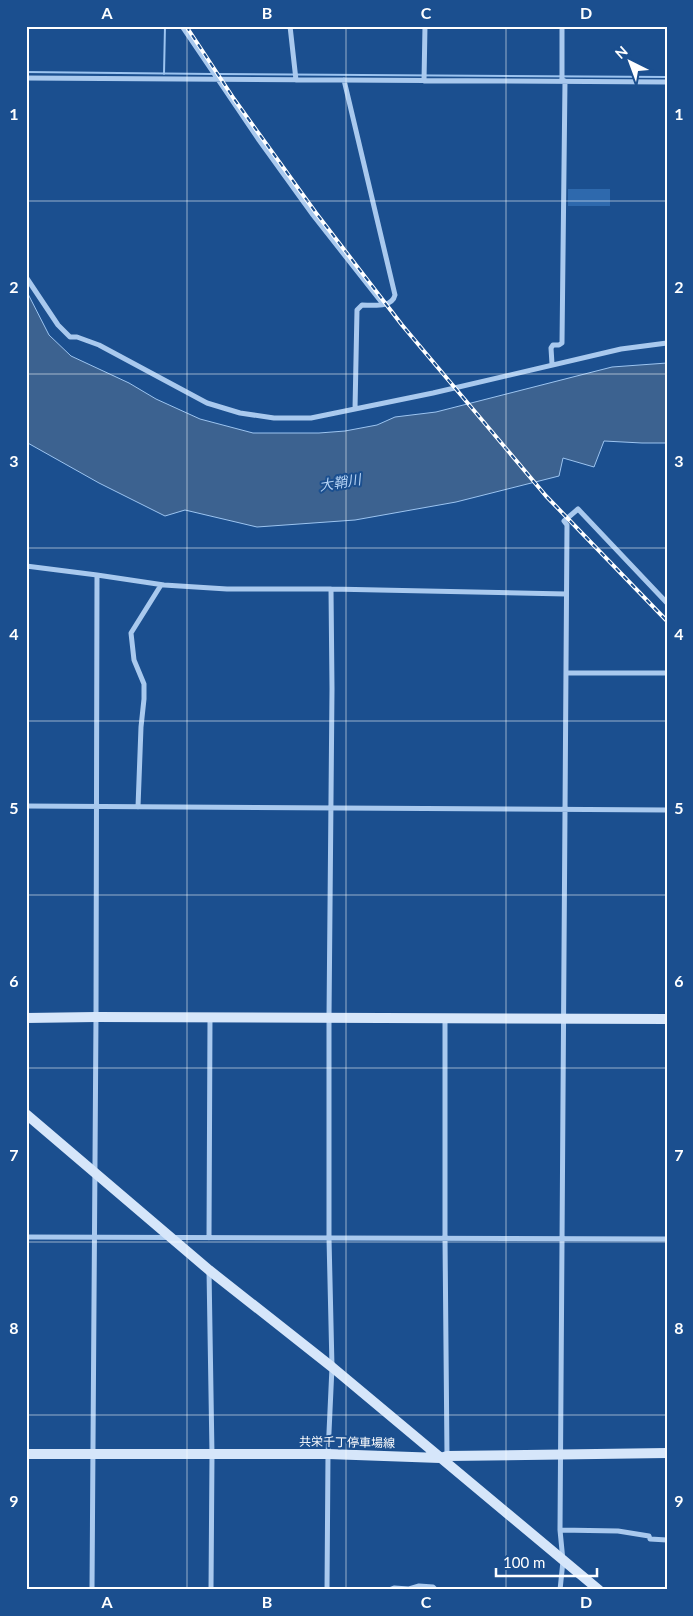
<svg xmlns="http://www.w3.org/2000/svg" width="693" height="1616" font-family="Lato,'Noto Sans JP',sans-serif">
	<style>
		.green { fill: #2e69ad }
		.water { fill: #3c6290; stroke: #9cc4f0 }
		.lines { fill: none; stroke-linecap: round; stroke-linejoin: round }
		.stream { stroke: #9cc4f0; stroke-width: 2 }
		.street { stroke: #a9c9ee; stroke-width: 5 }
		.secondary { stroke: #d6e6fa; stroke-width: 10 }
		.rail-casing { stroke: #fff; stroke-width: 4 }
		.rail { stroke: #1b4f8f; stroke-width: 2; stroke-dasharray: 5.5; stroke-linecap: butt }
		.grid { fill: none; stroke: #fff; stroke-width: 1; stroke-opacity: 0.55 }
		.labels { text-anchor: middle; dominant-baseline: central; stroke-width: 4; stroke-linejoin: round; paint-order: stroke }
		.street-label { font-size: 12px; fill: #fff; stroke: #1b4f8f }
		.water-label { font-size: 14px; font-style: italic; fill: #b5d3f5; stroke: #1b4f8f }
		.neatline { fill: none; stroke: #fff; stroke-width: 2 }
		.grid-label { font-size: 16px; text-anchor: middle; font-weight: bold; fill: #fff }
	</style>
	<rect width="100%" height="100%" fill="#1b4f8f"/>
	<path class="green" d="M568 189H610V206H568Z"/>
	<path class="water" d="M26 290 49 335 71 356 129 383 156 399 200 419 253 433H319L345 431 377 425 395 417 436 412 612 367 667 363V443H642L604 441 594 467 563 458 559 476 456 502 355 520 257 527 185 510 165 516 99 483 26 442Z"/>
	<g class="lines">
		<path class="stream" d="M26 72 212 74
			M164 74 165 26
			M217 74 667 77"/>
		<path class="street" d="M182 26 259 140 313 215 383 304
			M290 26 296 80
			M26 78 667 82
			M344 80 395 295C392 308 373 305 362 305L357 310 355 409
			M424 81 425 26
			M562 81V26
			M26 277 58 325 70 337H77L99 345 207 403 240 413 274 418H311L433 393 621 349 667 343
			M552 364 551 348 553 345H559L562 343 565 81
			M26 566 97 575 164 585 227 589H331L566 594
			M566 673H667
			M26 806 667 810
			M138 807 141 727 144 699V684L134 660 131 633 161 585
			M445 1019V1238L447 1456
			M26 1237 667 1239
			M209 1238 210 1018
			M209 1270 212 1454 211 1590
			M560 1530 618 1531 649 1536 650 1539 667 1540
			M92 1590 96 1017 97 575
			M327 1590 328 1454 332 1367 329 1238V1018L332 689 331 589
			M389 1590 394 1588 409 1589 419 1586 433 1587 436 1590
			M560 1590 563 1561 560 1530 567 525 564 521 578 509 667 603"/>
		<path class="secondary" d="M26 1018 96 1017 667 1019
			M26 1114 209 1270 332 1367 599 1590
			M26 1454H328L440 1458 447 1456 667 1453"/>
		<defs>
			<path id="rail" d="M186 26 234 99 316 213 402 325 546 496 667 621"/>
		</defs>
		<use href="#rail" class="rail-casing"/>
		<use href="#rail" class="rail"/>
	</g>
	<path class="grid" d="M187 26V1590M346 26V1590M506 26V1590M26 201H667M26 374H667M26 548H667M26 721H667M26 895H667M26 1068H667M26 1242H667M26 1415H667"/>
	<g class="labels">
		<g class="street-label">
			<text transform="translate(347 1442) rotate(1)">共栄千丁停車場線</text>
		</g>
		<g class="water-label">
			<text transform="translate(340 482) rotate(-9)">大鞘川</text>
		</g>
	</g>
	<rect width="693" height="1616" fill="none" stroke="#1b4f8f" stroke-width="55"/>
	<g transform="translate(630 62) rotate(318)" stroke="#1b4f8f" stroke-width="4" paint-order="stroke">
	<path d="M0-4L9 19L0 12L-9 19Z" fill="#ffffff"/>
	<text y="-8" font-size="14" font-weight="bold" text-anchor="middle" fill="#ffffff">N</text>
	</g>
	<path d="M496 1568v8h101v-8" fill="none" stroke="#ffffff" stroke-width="2.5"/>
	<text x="503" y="1568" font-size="15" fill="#ffffff" stroke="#1b4f8f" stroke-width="4" paint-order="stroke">100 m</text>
	<rect x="28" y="28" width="638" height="1560" class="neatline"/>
	<g class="grid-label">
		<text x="107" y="19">A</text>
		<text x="267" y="19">B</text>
		<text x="426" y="19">C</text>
		<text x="586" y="19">D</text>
		<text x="14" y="120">1</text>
		<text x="679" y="120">1</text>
		<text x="14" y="293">2</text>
		<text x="679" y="293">2</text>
		<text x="14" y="467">3</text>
		<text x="679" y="467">3</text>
		<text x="14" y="640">4</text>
		<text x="679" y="640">4</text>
		<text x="14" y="814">5</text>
		<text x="679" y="814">5</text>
		<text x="14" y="987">6</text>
		<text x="679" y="987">6</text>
		<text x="14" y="1161">7</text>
		<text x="679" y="1161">7</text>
		<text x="14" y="1334">8</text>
		<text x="679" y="1334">8</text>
		<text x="14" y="1507">9</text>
		<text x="679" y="1507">9</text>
		<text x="107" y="1608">A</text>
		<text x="267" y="1608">B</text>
		<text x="426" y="1608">C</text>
		<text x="586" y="1608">D</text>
	</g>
</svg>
